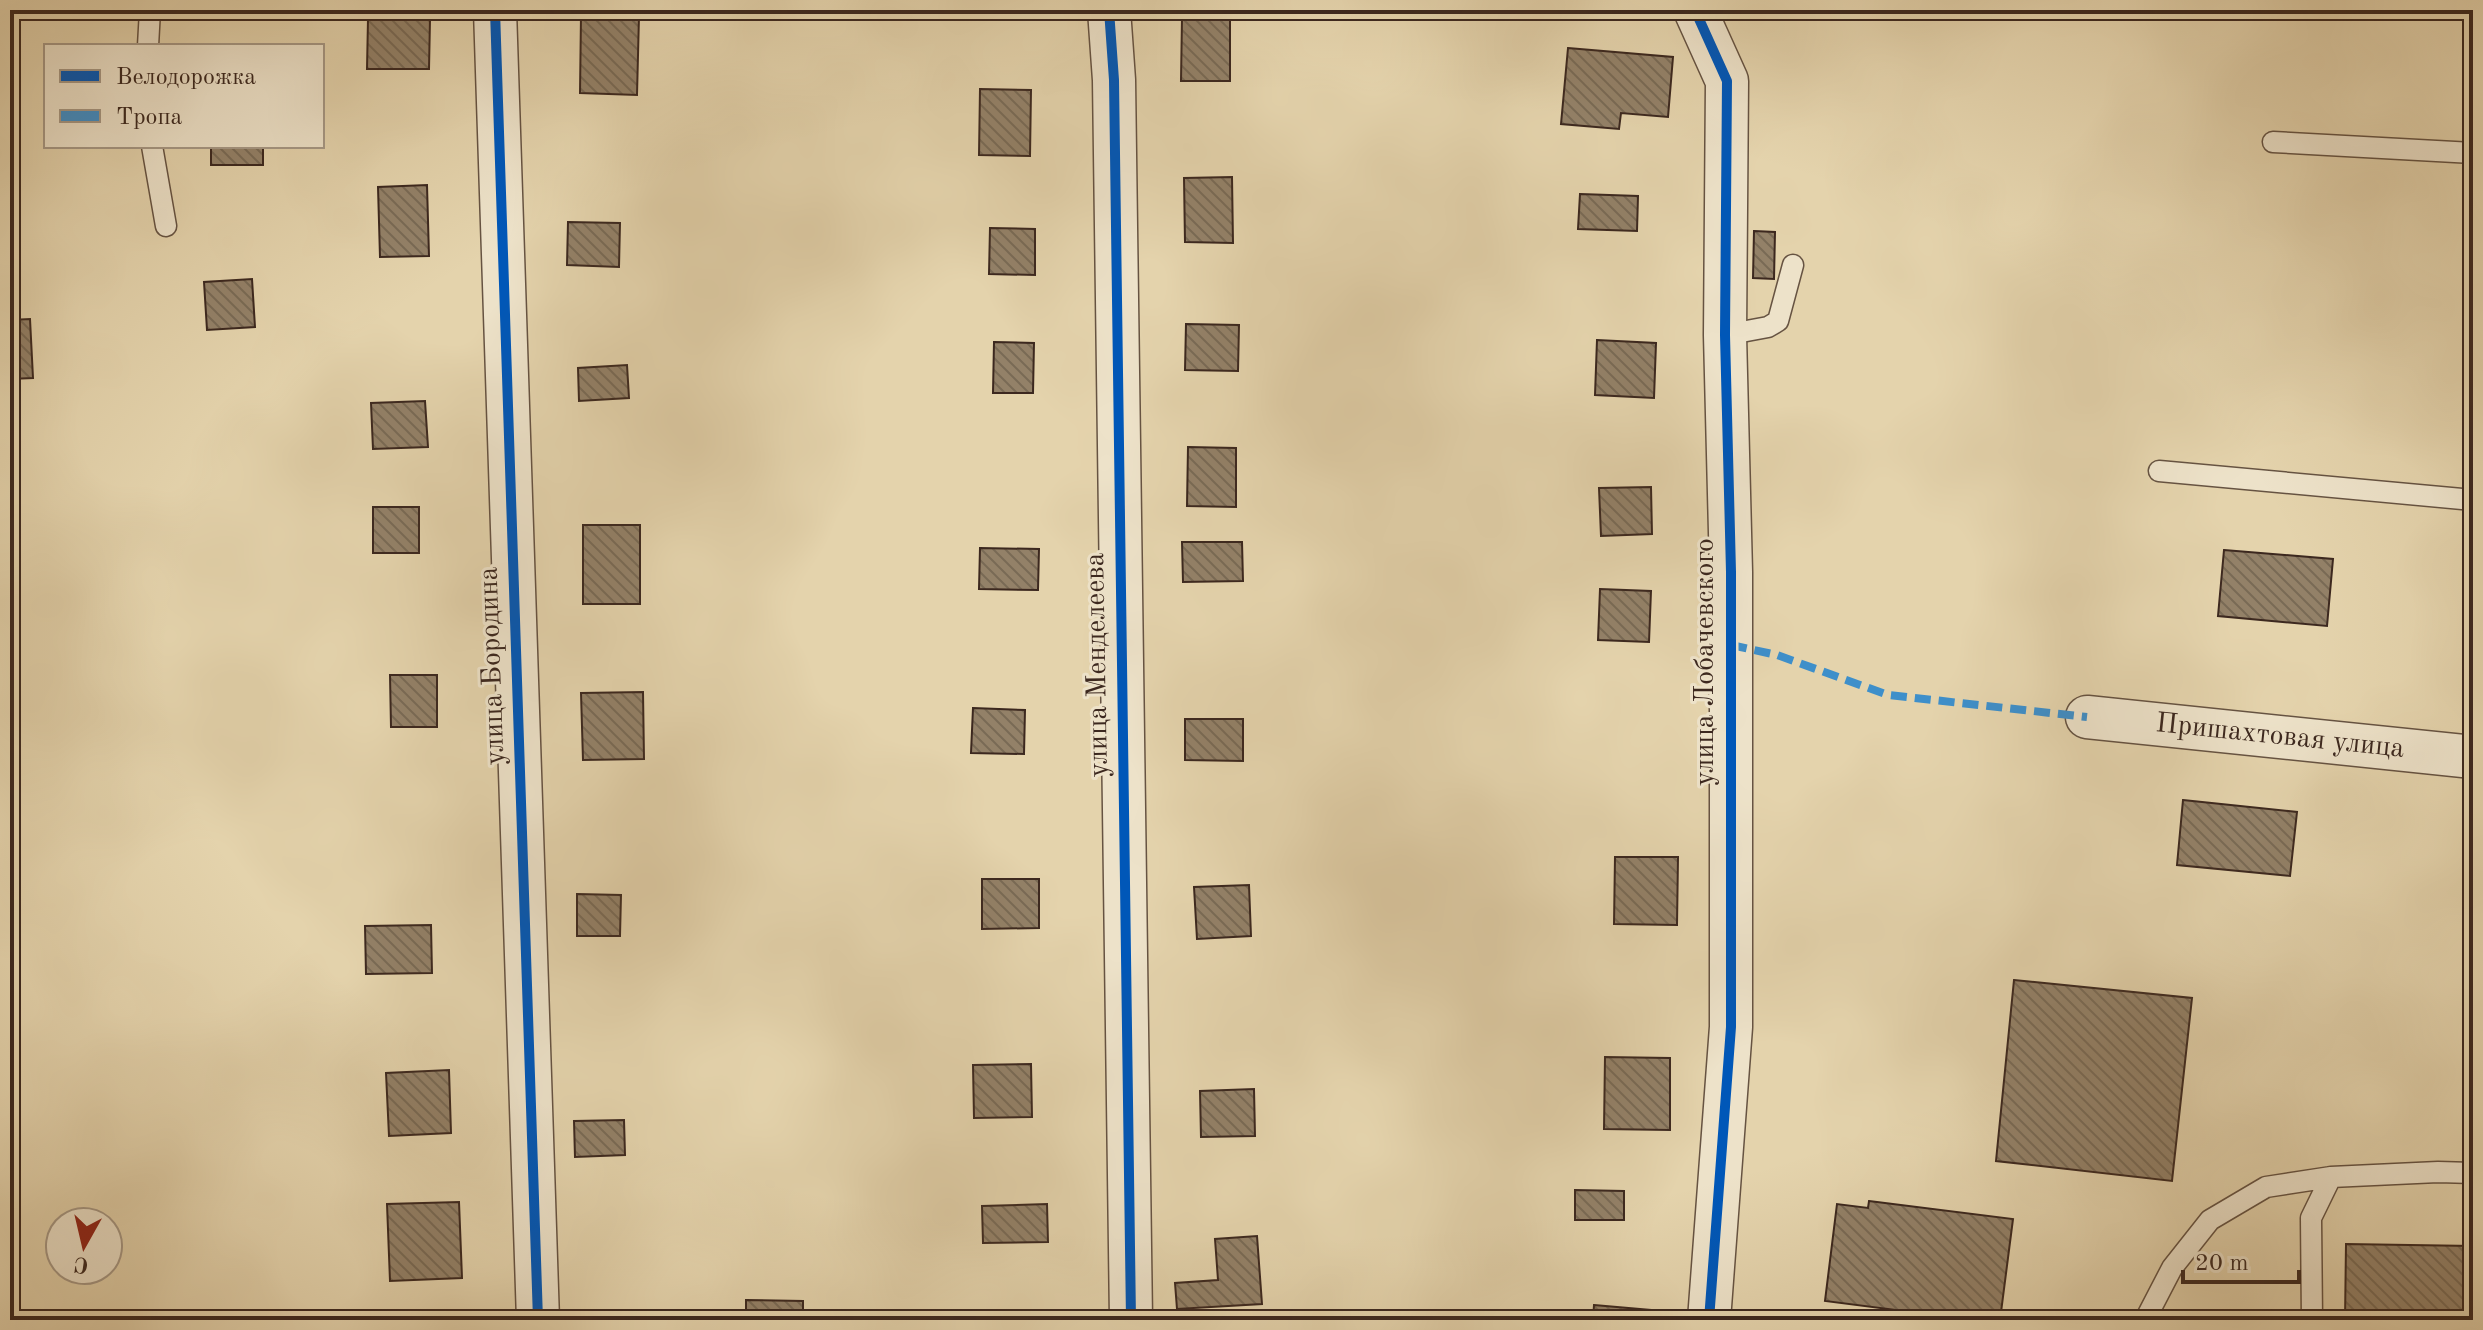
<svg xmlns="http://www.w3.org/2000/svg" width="2483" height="1330" font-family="'Old Standard TT',serif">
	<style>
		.building { fill: url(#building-back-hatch); stroke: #3c281f; stroke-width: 2 }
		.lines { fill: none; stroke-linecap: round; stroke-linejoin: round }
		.service-casing { stroke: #665342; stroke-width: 23 }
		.minor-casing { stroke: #665342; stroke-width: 45 }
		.service { stroke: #ede2c9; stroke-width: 20 }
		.minor { stroke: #ede2c9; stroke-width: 42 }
		.quiet { stroke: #3e8fca; stroke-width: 8; stroke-dasharray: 16 8; stroke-linecap: butt }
		.cycleway-casing { stroke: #ede2c9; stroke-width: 15 }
		.cycleway { stroke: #0057b8; stroke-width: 10 }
		.labels { text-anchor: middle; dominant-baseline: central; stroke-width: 6; stroke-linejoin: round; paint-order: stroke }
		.street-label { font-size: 28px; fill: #3c281f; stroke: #ede2c9 }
	</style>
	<defs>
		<pattern id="building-back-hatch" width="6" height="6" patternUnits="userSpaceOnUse" patternTransform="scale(2)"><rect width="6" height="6" fill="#938168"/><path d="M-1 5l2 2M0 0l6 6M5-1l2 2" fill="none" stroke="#796a55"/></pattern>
	</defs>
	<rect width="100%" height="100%" fill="#e4d3ac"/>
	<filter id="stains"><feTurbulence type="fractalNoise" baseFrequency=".0025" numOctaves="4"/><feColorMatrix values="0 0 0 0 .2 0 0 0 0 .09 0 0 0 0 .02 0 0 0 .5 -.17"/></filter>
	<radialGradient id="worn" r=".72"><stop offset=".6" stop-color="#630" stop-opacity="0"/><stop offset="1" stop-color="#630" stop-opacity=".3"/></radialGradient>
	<path class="building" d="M581 15 639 16 637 95 580 93Z
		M1182 18H1230V81H1181Z
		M368 19H430L429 69H367Z
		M1568 48 1673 57 1668 117 1621 113 1619 129 1561 124Z
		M980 89 1031 90 1030 156 979 155Z
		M211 146H263V165H211Z
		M1232 177 1233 243 1185 242 1184 178Z
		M427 185 429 256 380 257 378 187Z
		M1580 194 1638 196 1637 231 1578 229Z
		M568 222 620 223 619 267 567 265Z
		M990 228 1035 229V275L989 274Z
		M1754 231 1775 232 1774 279 1753 278Z
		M252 279 255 327 207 330 204 282Z
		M30 319 33 378 10 379V320Z
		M1186 324 1239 325 1238 371 1185 370Z
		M1597 340 1656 343 1654 398 1595 395Z
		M994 342 1034 343 1033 393H993Z
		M627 365 629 398 579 401 578 368Z
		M425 401 428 447 373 449 371 403Z
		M1188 447 1236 448V507L1187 506Z
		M1651 487 1652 534 1601 536 1599 488Z
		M373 507H419V553H373Z
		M583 525H640V604H583Z
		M1182 542H1242L1243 581 1183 582Z
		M980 548 1039 549 1038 590 979 589Z
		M2224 550 2333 559 2327 626 2218 616Z
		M1600 589 1651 591 1649 642 1598 640Z
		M390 675H437V727H391Z
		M643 692 644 759 583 760 581 693Z
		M973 708 1025 710 1024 754 971 753Z
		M1185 719H1243V761L1185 760Z
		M2183 800 2297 812 2290 876 2177 865Z
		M1615 857H1678L1677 925 1614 924Z
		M982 879H1039V928L982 929Z
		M1249 885 1251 936 1197 939 1194 887Z
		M577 894 621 895 620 936H577Z
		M431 925 432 973 366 974 365 926Z
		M2014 980 2192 998 2172 1181 1996 1161Z
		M1605 1057 1670 1058V1130L1604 1129Z
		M1031 1064 1032 1117 974 1118 973 1065Z
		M449 1070 451 1133 389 1136 386 1073Z
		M1254 1089 1255 1136 1201 1137 1200 1091Z
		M624 1120 625 1155 575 1157 574 1121Z
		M1575 1190 1624 1191V1220H1575Z
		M1869 1201 2013 1219 2000 1320H1974L1825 1301 1837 1204 1868 1208Z
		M459 1202 462 1278 390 1281 387 1204Z
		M1047 1204 1048 1242 983 1243 982 1206Z
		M1257 1236 1262 1304 1177 1309 1175 1283 1218 1280 1215 1239Z
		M2346 1244 2473 1246V1320H2345Z
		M746 1300 803 1301V1320H746Z
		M1594 1305 1662 1311 1661 1320H1593Z
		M1821 1311 1883 1320H1819Z"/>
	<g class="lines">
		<defs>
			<path id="service" d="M148 46 150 10
				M2273 142 2473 153
				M152 146 166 226
				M1725 335 1768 327 1778 321 1793 265
				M2159 471 2473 500
				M2145 1320 2172 1268 2210 1220 2266 1187 2331 1177
				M2312 1320 2311 1218 2331 1177 2438 1172 2473 1173"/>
			<g id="minor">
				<path d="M495 10 538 1320"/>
				<path d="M1109 10 1114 80 1131 1320"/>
				<path d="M1695 10 1727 81 1725 335 1731 572V1027L1709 1320"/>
				<path id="s1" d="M2087 717 2473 757"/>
			</g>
		</defs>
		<use href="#service" class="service-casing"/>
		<use href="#minor" class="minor-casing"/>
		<use href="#service" class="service"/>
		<use href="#minor" class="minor"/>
		<path class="quiet" d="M1731 645 1777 655 1888 695 2087 717"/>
		<defs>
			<path id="cycleway" d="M495 10 538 1320
				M1109 10 1114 80 1131 1320
				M1695 10 1727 81 1725 335 1731 572V1027L1709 1320"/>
		</defs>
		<use href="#cycleway" class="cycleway-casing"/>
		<use href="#cycleway" class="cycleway"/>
	</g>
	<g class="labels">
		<g class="street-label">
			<text transform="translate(1706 662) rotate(-90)">улица Лобачевского</text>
			<text transform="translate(1098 665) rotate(-91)">улица Менделеева</text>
			<text transform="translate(493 666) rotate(-92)">улица Бородина</text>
			<text stroke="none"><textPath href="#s1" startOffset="194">Пришахтовая улица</textPath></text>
		</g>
	</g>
	<rect width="2483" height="1330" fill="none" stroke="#e4d3ac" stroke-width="40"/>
	<rect x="12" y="12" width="2459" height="1306" fill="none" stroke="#3c281f" stroke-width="4"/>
	<rect x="20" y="20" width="2443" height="1290" fill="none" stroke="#3c281f" stroke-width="2"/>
	<rect x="44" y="44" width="280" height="104" fill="#ede2c9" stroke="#a69885" stroke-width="2"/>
	<rect x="60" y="70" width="40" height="12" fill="#0057b8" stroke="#a69885" stroke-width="2"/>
	<text x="116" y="84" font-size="24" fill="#3c281f">Велодорожка</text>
	<rect x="60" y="110" width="40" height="12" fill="#3e8fca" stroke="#a69885" stroke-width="2"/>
	<text x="116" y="124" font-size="24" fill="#3c281f">Тропа</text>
	<g transform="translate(84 1246) rotate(188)"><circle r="38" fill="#ede2c9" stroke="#a69885" stroke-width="2"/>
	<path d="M0-6L14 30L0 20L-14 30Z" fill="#8f2418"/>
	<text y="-12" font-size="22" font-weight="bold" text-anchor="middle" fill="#3c281f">С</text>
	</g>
	<path d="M2183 1270v12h116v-12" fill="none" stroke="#3c281f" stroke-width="4"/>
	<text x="2195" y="1270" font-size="24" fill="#3c281f" stroke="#ede2c9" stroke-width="6" paint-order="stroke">20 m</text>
	<rect width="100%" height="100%" filter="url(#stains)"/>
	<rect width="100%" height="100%" fill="url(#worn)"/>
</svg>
